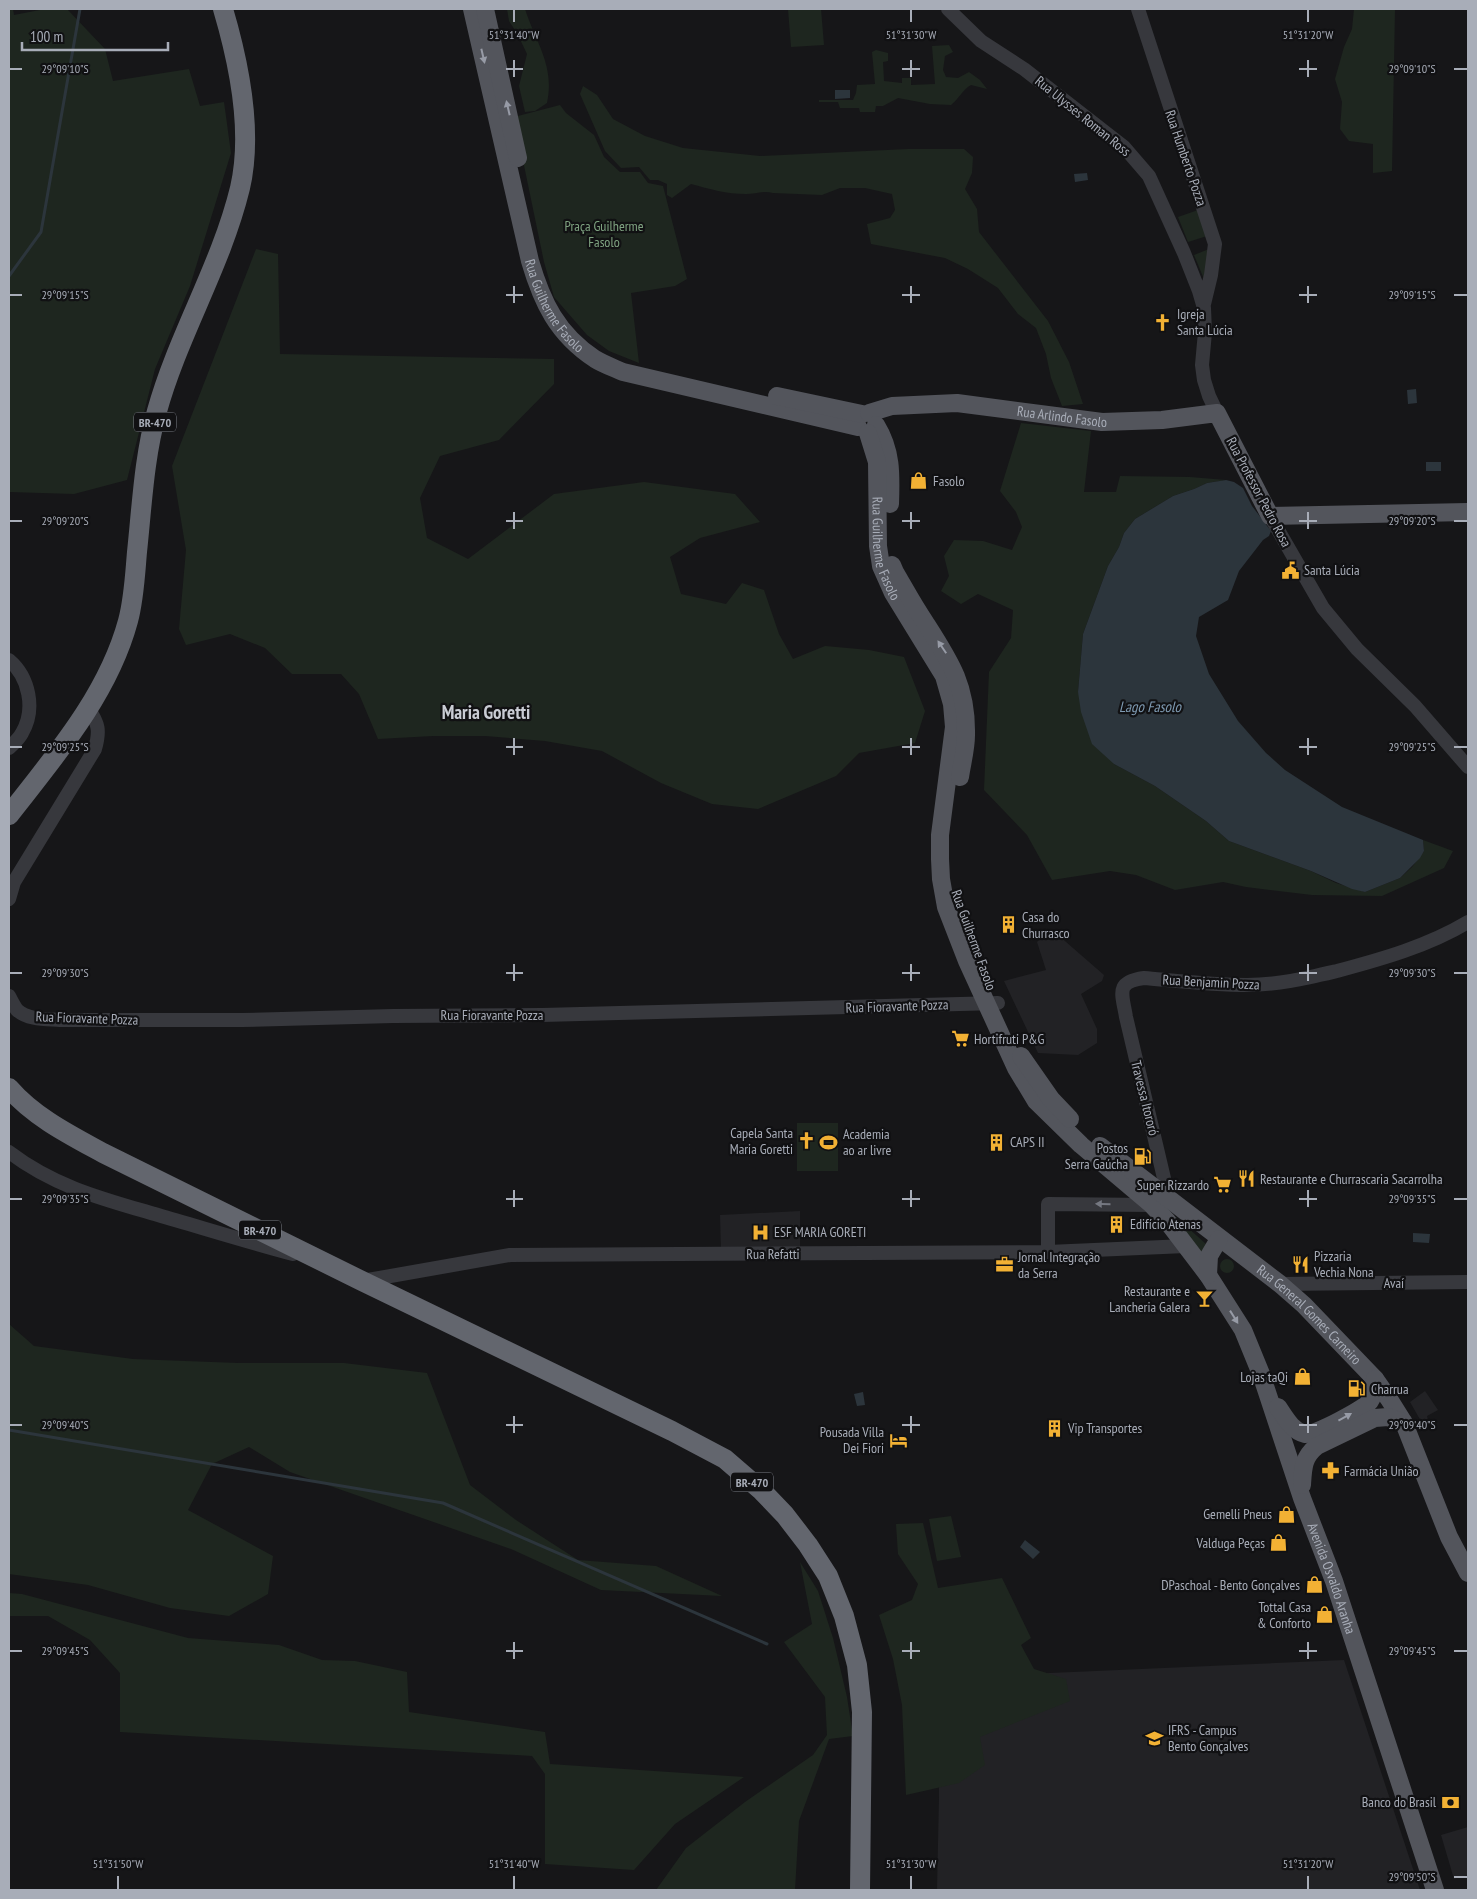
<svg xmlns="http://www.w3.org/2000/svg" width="1477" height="1899" font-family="'PT Sans Narrow',sans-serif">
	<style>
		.built { fill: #222225 }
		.green { fill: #1e261f }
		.water { fill: #2c353c }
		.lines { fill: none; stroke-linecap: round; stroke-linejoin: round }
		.stream { stroke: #2c353c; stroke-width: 3 }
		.minor { stroke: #37383d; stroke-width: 14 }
		.major { stroke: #53555c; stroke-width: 18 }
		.highway { stroke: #63666e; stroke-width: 20 }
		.oneway { fill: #979ba6 }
		.oneway2 { fill: #757881 }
		.ticks { fill: none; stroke: #a8adb8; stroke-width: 2 }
		.labels { text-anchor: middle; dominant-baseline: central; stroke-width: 4.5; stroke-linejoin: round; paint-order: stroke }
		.shield { fill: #111113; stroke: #7b7e86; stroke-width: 1 }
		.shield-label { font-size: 12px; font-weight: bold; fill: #a8adb8 }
		.street-label { font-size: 14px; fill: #a8adb8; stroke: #111113 }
		.park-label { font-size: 14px; fill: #7fa381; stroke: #111113 }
		.poi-label { font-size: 14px; fill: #a8adb8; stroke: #111113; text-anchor: start }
		.water-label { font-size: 15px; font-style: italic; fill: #7f9bb3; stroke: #111113 }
		.district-label { font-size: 19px; font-weight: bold; fill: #c9ccd4; stroke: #111113 }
		.ticks-label { font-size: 12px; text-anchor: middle; fill: #a8adb8; stroke: #111113; stroke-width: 4.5; stroke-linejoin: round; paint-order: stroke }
	</style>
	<rect width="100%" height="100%" fill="#161618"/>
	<path class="built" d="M1050 934 1058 935 1104 975 1102 981 1081 994 1097 1029V1043L1078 1055 1038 1053 1004 981 1046 970 1037 942 1042 937Z
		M800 1211V1252L721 1250 720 1215Z
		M1425 1391 1438 1410 1427 1416 1428 1420 1422 1423 1410 1402Z
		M1344 1660 1420 1890H937L939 1797V1678Z
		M1468 1827V1875L1454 1879 1441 1835Z"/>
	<path class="green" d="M9 9H13L14 15 45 9H67L105 49 113 81 189 69 200 106 224 102 231 153 190 286 155 369 127 480 74 494 9 492Z
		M507 9H525C536 43 555 66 547 103L535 111 525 112 519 86 527 54 518 35 509 21Z
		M788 9H821L824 45 791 47Z
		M1354 9H1395L1392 171 1373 173V144L1349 141 1340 129 1342 102 1335 79 1344 47 1352 29Z
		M949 45 953 52 945 56 943 70 946 77 958 78 969 72 980 80 987 89 971 85C962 90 959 99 951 105L930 104 898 98 883 106H876L875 112H860L859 108H840L838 102H819V100H853L856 93 857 85 875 84 872 52 876 50 888 53V61L883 62 884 81 902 83V78H911V85L935 84 932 46Z
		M583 86 597 95 613 119 645 136 683 148 760 156 908 149H964L973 157 972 173 965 189 977 209 979 232 1048 321 1069 362 1083 404 1062 406 1051 378 1046 354 1036 328 1018 314 998 288 968 269 945 258 871 244 867 224 890 218 895 210 892 194 865 188H840L822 195 773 193C764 190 755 194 746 194 727 194 709 189 691 184L672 198 667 195V184L658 180H650L639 167 621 168 605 151 580 94Z
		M560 105 566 113 594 135 604 157 620 172H640L648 183 663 186 687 279 675 286 631 293 639 363 609 351 587 335 554 297 544 262 514 117Z
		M1198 210 1207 236 1188 242 1178 217Z
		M256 249 278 254 280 354 554 359V384L499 440 440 456 420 498 427 538 468 559 554 494 644 482 735 494 760 522 700 538 670 557 681 594 726 604 742 583 764 590 779 634 793 659 825 646 869 650 904 657 925 711 915 743 859 753 836 776 758 809 712 804 661 783 602 751 545 741 485 736H433L378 739 359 694 341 674H292L265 648 230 634 186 645 179 629 186 550 172 466Z
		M1209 249 1204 279 1194 255Z
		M1021 423 1091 431 1084 492H1116L1120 476 1190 477 1226 480 1207 483 1194 489 1173 496 1135 519 1124 533 1119 547 1108 566 1083 634 1078 692 1114 764 1155 786 1206 821 1229 841 1311 871 1336 883 1365 892 1400 878 1412 867 1424 851 1423 840 1453 851 1444 868 1382 896 1312 895 1246 887 1223 882 1175 890 1136 875 1110 871 1052 880 1027 835 984 790 989 672 1011 638 1013 610 978 594 961 604 941 591 949 576 944 556 954 540 983 541 1012 550 1022 527 1016 512 1000 491Z
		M797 1123H838V1171H797Z
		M1170 1217H1176L1206 1244 1204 1255Z
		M1220 1266a7 7 0 1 1 14 0a7 7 0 1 1-14 0Z
		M9 1324 34 1346 133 1359 238 1363H344L427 1373 470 1485 516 1520 578 1560 656 1566 722 1596 601 1590 511 1549 290 1472 249 1447 212 1464 188 1510 273 1556 268 1594 229 1616 170 1608 88 1585 9 1574Z
		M951 1516 961 1557 937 1561 929 1519Z
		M923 1523 938 1588 1002 1578 1031 1638 1021 1645 1034 1669 1066 1679 1070 1701 980 1737 985 1765 959 1783 906 1795 902 1705 893 1659 879 1615 912 1600 918 1584 898 1554 896 1524Z
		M800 1562 818 1591 833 1638 847 1697 853 1736 829 1739 799 1821 795 1890H656L686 1848 745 1802 813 1755 827 1735 825 1697 784 1642 812 1624Z
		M9 1593 22 1594 188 1638 279 1645 322 1660 355 1661 407 1672 409 1712 545 1732 550 1764 744 1777 675 1824 634 1870 545 1864V1774L532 1756 120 1732V1673L90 1640 48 1616H9Z"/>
	<path class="water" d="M835 90H850V98L835 99Z
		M1087 173 1088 180 1075 182 1074 174Z
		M1416 389 1417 403 1408 404 1407 390Z
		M1426 462H1441V471H1426Z
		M1226 480 1234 482 1243 488 1252 506 1271 531 1269 536 1263 540 1239 571 1228 600 1199 617 1196 636 1209 674 1238 721 1266 753 1285 770 1342 807 1423 840 1424 851 1420 858 1400 878 1365 892 1352 889 1311 871 1229 841 1206 821 1155 786 1114 764 1092 744 1081 712 1078 692 1083 634 1108 566 1119 547 1124 533 1135 519 1173 496 1194 489 1207 483Z
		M1413 1233 1430 1234 1429 1243 1413 1242Z
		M863 1392 865 1405 857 1406 854 1394Z
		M1025 1540 1040 1552 1033 1559 1020 1547Z"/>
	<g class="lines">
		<path class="stream" d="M9 276 41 232 80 9
			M9 1430 443 1503 767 1644"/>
		<path class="minor" d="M948 9 981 41 1024 69 1124 147 1149 176 1184 253 1199 291 1204 308 1205 332 1202 365 1204 380 1209 396 1217 413
			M1138 9 1215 244 1211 275 1204 304
			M1270 516 1323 608 1357 649 1415 706 1468 767
			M9 660C29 677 36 709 22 733 19 739 13 744 9 748
			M9 899 14 882 95 749C100 731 99 724 88 708
			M9 996C11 1000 14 1006 17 1010 28 1020 46 1019 60 1020H242L393 1016 542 1015 998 1003
			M9 1152C55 1187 103 1199 158 1215 203 1228 248 1242 293 1254
			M1048 1252V1204L1152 1205 1164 1196 1167 1191 1126 1017C1122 993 1115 982 1144 978 1178 981 1213 985 1247 985 1278 985 1307 978 1337 971 1382 959 1428 946 1468 922
			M362 1281 510 1255 1048 1252 1186 1246
			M1280 1284 1468 1282"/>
		<g class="major">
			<path id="s1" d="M472 9 530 261C542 302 557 334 595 359 603 364 614 368 623 372L858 427"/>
			<path d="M485 9 518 158"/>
			<path d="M777 396 862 414"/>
			<path id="s2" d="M869 413 892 406 957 403 1102 422 1162 420 1217 413 1270 516 1468 512"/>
			<path d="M876 425C892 451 891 475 890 504"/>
			<path id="s3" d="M868 433 877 462 878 546 881 566 893 593 944 676 952 704 954 727 940 835V859L941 879 946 907 967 961 1016 1068 1036 1101 1081 1145 1152 1205 1167 1221 1208 1275 1243 1330 1261 1374 1302 1498 1334 1581 1435 1890"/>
			<path d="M892 565 895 572C905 589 914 606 925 622 950 661 967 686 966 735 966 749 962 763 960 777"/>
			<path d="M1021 1056 1051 1099 1070 1119"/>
			<path id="s4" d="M1100 1146 1280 1284 1304 1305 1375 1379 1389 1399 1404 1423 1449 1537 1468 1573"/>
			<path d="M1208 1275 1209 1256 1219 1239"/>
			<path d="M1278 1407C1285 1417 1292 1431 1305 1434 1314 1436 1364 1409 1370 1401 1375 1394 1374 1387 1375 1379"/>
			<path d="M1302 1485C1303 1468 1303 1457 1317 1446L1375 1418 1388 1417 1404 1423"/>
		</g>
		<path class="highway" d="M9 815C55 756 108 695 128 621 134 599 135 575 137 552 142 505 144 457 157 411 178 335 221 266 240 188 253 132 239 63 223 9
			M9 1088C34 1117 70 1135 103 1153L362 1281 672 1431 725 1459 762 1491 785 1515 808 1545 828 1576 844 1616 857 1665 862 1712 860 1890"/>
	</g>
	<defs><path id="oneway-solid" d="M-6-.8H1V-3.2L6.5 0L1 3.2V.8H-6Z" transform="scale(1.25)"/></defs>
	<g class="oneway">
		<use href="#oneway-solid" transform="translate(483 56) rotate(77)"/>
		<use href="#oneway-solid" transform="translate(508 108) rotate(-103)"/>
		<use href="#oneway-solid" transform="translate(942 647) rotate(-124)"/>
		<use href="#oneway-solid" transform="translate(1234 1317) rotate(58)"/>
		<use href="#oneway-solid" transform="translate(1345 1417) rotate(-29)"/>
	</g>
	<use class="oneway2" href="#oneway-solid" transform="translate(1103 1204) rotate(-179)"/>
	<path class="ticks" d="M514 10V22M911 10V22M1308 10V22M514 60V77M911 60V77M1308 60V77M10 69H22M506 69H523M902 69H920M1299 69H1317M1454 69H1467M514 286V303M911 286V303M1308 286V303M10 295H22M506 295H523M902 295H920M1299 295H1317M1454 295H1467M514 512V529M911 512V529M1308 512V529M10 521H22M506 521H523M902 521H920M1299 521H1317M1454 521H1467M514 738V755M911 738V755M1308 738V755M10 747H22M506 747H523M902 747H920M1299 747H1317M1454 747H1467M514 964V981M911 964V981M1308 964V981M10 973H22M506 973H523M902 973H920M1299 973H1317M1454 973H1467M514 1190V1207M911 1190V1207M1308 1190V1207M10 1199H22M506 1199H523M902 1199H920M1299 1199H1317M1454 1199H1467M514 1416V1433M911 1416V1433M1308 1416V1433M10 1425H22M506 1425H523M902 1425H920M1299 1425H1317M1454 1425H1467M514 1642V1659M911 1642V1659M1308 1642V1659M10 1651H22M506 1651H523M902 1651H920M1299 1651H1317M1454 1651H1467M118 1876V1889M514 1876V1889M911 1876V1889M1308 1876V1889M1454 1877H1467"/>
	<defs>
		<symbol id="church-bare" viewBox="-9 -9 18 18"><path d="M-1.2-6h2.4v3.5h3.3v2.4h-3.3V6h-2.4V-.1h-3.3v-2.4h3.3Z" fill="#f2b134" stroke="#111113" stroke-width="2.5" paint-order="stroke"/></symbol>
		<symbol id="shop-bare" viewBox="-9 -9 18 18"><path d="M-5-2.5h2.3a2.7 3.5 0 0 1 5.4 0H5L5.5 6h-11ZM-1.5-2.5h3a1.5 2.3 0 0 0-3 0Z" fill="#f2b134" stroke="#111113" stroke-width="2.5" paint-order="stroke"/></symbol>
		<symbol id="civic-bare" viewBox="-9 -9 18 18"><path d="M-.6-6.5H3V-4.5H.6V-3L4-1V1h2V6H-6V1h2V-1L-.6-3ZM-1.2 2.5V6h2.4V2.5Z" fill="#f2b134" stroke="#111113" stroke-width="2.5" paint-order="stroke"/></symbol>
		<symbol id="building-bare" viewBox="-9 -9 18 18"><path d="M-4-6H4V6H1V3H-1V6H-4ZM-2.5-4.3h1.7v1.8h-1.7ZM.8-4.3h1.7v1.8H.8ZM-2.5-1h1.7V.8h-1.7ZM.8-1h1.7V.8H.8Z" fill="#f2b134" stroke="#111113" stroke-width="2.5" paint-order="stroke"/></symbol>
		<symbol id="supermarket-bare" viewBox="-9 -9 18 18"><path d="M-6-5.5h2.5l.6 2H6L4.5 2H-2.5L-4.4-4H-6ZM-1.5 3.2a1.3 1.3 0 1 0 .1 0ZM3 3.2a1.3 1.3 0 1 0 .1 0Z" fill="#f2b134" stroke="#111113" stroke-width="2.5" paint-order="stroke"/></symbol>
		<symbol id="stadium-bare" viewBox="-9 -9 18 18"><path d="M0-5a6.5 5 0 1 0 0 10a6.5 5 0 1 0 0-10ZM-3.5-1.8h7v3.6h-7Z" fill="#f2b134" stroke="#111113" stroke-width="2.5" paint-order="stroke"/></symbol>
		<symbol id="fuel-bare" viewBox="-9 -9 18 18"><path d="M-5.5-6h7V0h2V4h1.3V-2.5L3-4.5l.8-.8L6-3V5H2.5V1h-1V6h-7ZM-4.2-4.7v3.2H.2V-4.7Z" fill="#f2b134" stroke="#111113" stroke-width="2.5" paint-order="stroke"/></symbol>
		<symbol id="restaurant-bare" viewBox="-9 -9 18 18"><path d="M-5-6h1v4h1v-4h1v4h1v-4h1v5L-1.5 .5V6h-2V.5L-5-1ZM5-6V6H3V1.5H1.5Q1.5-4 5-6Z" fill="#f2b134" stroke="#111113" stroke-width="2.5" paint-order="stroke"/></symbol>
		<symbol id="hospital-bare" viewBox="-9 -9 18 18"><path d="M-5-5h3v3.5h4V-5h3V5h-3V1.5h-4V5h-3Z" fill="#f2b134" stroke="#111113" stroke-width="2.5" paint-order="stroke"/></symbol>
		<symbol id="office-bare" viewBox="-9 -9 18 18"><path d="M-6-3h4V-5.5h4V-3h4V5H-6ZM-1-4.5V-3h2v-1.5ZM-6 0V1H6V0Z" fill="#f2b134" stroke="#111113" stroke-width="2.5" paint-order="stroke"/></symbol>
		<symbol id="bar-bare" viewBox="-9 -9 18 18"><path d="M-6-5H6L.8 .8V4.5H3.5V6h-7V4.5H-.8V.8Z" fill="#f2b134" stroke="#111113" stroke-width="2.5" paint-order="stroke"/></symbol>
		<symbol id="hotel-bare" viewBox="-9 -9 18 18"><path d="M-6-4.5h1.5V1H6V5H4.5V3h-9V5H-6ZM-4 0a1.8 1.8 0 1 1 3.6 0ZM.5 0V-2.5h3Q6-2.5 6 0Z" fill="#f2b134" stroke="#111113" stroke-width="2.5" paint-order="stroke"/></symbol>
		<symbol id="pharmacy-bare" viewBox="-9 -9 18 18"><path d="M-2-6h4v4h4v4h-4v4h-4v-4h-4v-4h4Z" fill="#f2b134" stroke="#111113" stroke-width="2.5" paint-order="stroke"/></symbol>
		<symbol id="university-bare" viewBox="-9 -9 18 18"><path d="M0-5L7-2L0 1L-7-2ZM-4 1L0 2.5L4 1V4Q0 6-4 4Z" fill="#f2b134" stroke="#111113" stroke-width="2.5" paint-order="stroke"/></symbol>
		<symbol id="bank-bare" viewBox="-9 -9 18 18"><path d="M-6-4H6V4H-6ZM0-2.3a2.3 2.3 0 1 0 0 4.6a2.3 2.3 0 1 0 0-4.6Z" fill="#f2b134" stroke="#111113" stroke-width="2.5" paint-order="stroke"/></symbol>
	</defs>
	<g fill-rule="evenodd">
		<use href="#church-bare" x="1150" y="310" width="25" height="25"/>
		<use href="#shop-bare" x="906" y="468" width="25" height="25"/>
		<use href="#civic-bare" x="1278" y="558" width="25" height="25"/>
		<use href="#building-bare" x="996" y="912" width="25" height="25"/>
		<use href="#supermarket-bare" x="948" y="1026" width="25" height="25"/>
		<use href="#church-bare" x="794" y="1128" width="25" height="25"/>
		<use href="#stadium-bare" x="816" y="1130" width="25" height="25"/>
		<use href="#building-bare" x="984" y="1130" width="25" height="25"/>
		<use href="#fuel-bare" x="1130" y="1144" width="25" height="25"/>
		<use href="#restaurant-bare" x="1234" y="1166" width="25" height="25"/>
		<use href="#supermarket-bare" x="1210" y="1172" width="25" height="25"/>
		<use href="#building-bare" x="1104" y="1212" width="25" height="25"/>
		<use href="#hospital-bare" x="748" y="1220" width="25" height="25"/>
		<use href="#restaurant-bare" x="1288" y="1252" width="25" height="25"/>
		<use href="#office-bare" x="992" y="1252" width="25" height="25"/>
		<use href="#bar-bare" x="1192" y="1286" width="25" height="25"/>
		<use href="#shop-bare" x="1290" y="1364" width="25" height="25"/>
		<use href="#fuel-bare" x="1344" y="1376" width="25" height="25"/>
		<use href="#building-bare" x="1042" y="1416" width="25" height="25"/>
		<use href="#hotel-bare" x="886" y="1428" width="25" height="25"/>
		<use href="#pharmacy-bare" x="1318" y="1458" width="25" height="25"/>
		<use href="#shop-bare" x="1274" y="1502" width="25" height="25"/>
		<use href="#shop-bare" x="1266" y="1530" width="25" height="25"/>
		<use href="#shop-bare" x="1302" y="1572" width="25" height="25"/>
		<use href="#shop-bare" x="1312" y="1602" width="25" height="25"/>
		<use href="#university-bare" x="1142" y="1726" width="25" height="25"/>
		<use href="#bank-bare" x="1438" y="1790" width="25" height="25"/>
	</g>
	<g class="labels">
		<g class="shield">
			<rect x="134" y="412.5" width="42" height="19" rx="4"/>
			<rect x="239" y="1220.5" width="42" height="19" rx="4"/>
			<rect x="731" y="1472.5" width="42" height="19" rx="4"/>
		</g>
		<g class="shield-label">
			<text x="155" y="422">BR-470</text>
			<text x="260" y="1230">BR-470</text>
			<text x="752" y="1482">BR-470</text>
		</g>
		<g class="street-label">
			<text transform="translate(1083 116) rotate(39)">Rua Ulysses Roman Ross</text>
			<text transform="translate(1186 158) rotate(71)">Rua Humberto Pozza</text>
			<text stroke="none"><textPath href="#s1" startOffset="310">Rua Guilherme Fasolo</textPath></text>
			<text stroke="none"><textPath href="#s2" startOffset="195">Rua Arlindo Fasolo</textPath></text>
			<text transform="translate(1259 492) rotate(62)">Rua Professor Pedro Rosa</text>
			<text stroke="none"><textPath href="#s3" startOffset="118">Rua Guilherme Fasolo</textPath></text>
			<text transform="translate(974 940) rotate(70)">Rua Guilherme Fasolo</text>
			<text transform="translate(1211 982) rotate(3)">Rua Benjamin Pozza</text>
			<text transform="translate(897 1006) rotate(-2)">Rua Fioravante Pozza</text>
			<text x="492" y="1015">Rua Fioravante Pozza</text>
			<text transform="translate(87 1018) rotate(2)">Rua Fioravante Pozza</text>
			<text transform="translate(1145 1098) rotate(76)">Travessa Itororó</text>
			<text x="773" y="1254">Rua Refatti</text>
			<text x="1394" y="1283">Avaí</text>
			<text stroke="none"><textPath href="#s4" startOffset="269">Rua General Gomes Carneiro</textPath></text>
			<text stroke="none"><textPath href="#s3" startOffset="1284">Avenida Osvaldo Aranha</textPath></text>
		</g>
		<g class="park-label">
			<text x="604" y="226">Praça Guilherme<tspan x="604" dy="16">Fasolo</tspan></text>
		</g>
		<g class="poi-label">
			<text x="1177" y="314">Igreja<tspan x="1177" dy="16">Santa Lúcia</tspan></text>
			<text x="933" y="481">Fasolo</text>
			<text x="1304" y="570">Santa Lúcia</text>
			<text x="1022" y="917">Casa do<tspan x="1022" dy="16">Churrasco</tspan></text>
			<text x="974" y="1039">Hortifruti P&amp;G</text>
			<text x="793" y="1133" text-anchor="end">Capela Santa<tspan x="793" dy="16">Maria Goretti</tspan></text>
			<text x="843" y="1134">Academia<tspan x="843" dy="16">ao ar livre</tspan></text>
			<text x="1010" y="1142">CAPS II</text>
			<text x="1128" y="1148" text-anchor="end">Postos<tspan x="1128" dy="16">Serra Gaúcha</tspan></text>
			<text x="1260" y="1179">Restaurante e Churrascaria Sacarrolha</text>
			<text x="1209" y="1185" text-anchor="end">Super Rizzardo</text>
			<text x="1130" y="1224">Edifício Atenas</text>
			<text x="774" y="1232">ESF MARIA GORETI</text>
			<text x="1314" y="1256">Pizzaria<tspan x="1314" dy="16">Vechia Nona</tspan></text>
			<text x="1018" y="1257">Jornal Integração<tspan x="1018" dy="16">da Serra</tspan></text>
			<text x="1190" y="1291" text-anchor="end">Restaurante e<tspan x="1190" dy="16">Lancheria Galera</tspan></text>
			<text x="1288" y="1377" text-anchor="end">Lojas taQi</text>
			<text x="1371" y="1389">Charrua</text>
			<text x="1068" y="1428">Vip Transportes</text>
			<text x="884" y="1432" text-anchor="end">Pousada Villa<tspan x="884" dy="16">Dei Fiori</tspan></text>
			<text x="1344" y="1471">Farmácia União</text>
			<text x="1272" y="1514" text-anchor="end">Gemelli Pneus</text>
			<text x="1265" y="1543" text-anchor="end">Valduga Peças</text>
			<text x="1300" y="1585" text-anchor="end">DPaschoal - Bento Gonçalves</text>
			<text x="1311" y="1607" text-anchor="end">Tottal Casa<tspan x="1311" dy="16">&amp; Conforto</tspan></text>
			<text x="1168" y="1730">IFRS - Campus<tspan x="1168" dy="16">Bento Gonçalves</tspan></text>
			<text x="1436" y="1802" text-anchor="end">Banco do Brasil</text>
		</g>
		<g class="water-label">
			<text x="1150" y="706">Lago Fasolo</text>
		</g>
		<g class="district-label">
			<text x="486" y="712">Maria Goretti</text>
		</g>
	</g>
	<g class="ticks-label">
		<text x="514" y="39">51°31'40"W</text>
		<text x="911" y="39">51°31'30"W</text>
		<text x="1308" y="39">51°31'20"W</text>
		<text x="65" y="73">29°09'10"S</text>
		<text x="1412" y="73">29°09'10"S</text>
		<text x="65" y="299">29°09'15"S</text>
		<text x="1412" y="299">29°09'15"S</text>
		<text x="65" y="525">29°09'20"S</text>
		<text x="1412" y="525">29°09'20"S</text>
		<text x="65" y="751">29°09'25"S</text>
		<text x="1412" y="751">29°09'25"S</text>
		<text x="65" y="977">29°09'30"S</text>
		<text x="1412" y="977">29°09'30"S</text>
		<text x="65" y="1203">29°09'35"S</text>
		<text x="1412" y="1203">29°09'35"S</text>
		<text x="65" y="1429">29°09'40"S</text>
		<text x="1412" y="1429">29°09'40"S</text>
		<text x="65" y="1655">29°09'45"S</text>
		<text x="1412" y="1655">29°09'45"S</text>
		<text x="118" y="1868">51°31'50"W</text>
		<text x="514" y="1868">51°31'40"W</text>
		<text x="911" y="1868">51°31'30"W</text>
		<text x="1308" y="1868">51°31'20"W</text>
		<text x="1412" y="1881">29°09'50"S</text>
	</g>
	<rect width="1477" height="1899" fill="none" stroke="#a8adb8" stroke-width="20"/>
	<path d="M22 42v8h146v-8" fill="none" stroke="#a8adb8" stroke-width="2.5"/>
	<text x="30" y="42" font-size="15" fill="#a8adb8" stroke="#111113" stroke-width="4" paint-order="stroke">100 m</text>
</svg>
